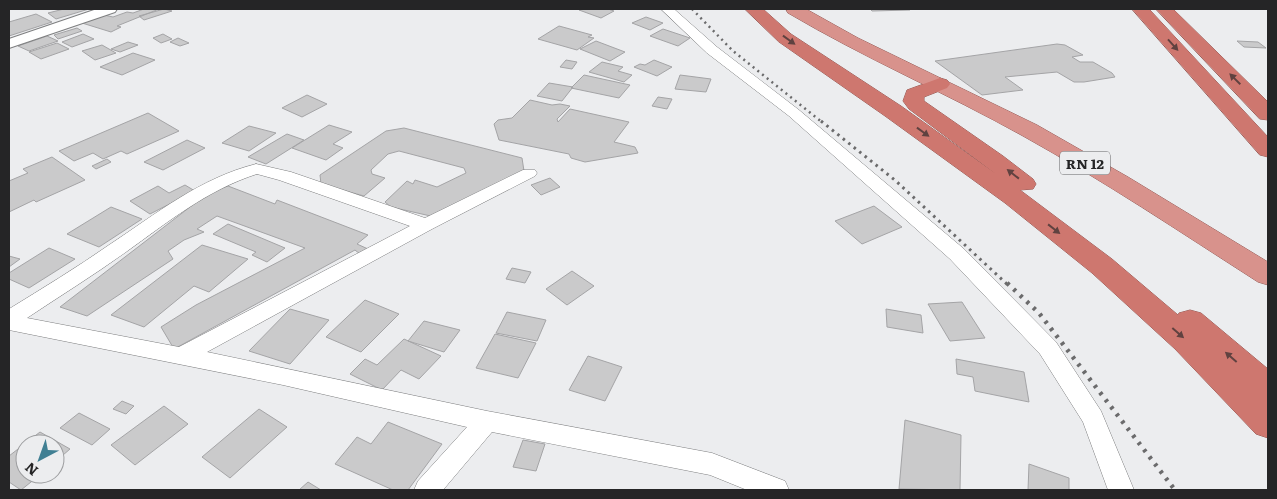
<svg xmlns="http://www.w3.org/2000/svg" width="1277" height="499" font-family="Literata,serif">
	<style>
		.building { fill: #cacacb; stroke: #a4a4a6 }
		.lines { fill: none; stroke-linecap: round; stroke-linejoin: round }
		.minor-casing { stroke: #7e7f80; stroke-width: 1 }
		.tertiary-casing { stroke: #7e7f80; stroke-width: 2 }
		.trunk-casing { stroke: #935a55; stroke-width: 1 }
		.motorway-casing { stroke: #935a55; stroke-width: 1 }
		.minor { fill: #fff; fill-rule: evenodd }
		.tertiary { fill: #fff; fill-rule: evenodd }
		.trunk { fill: #d8928c; fill-rule: evenodd }
		.motorway { fill: #ce776f; fill-rule: evenodd }
		.rail-far2 { stroke: #6b6b6c; stroke-width: 2.5; stroke-dasharray: 2 4; stroke-linecap: butt }
		.rail-far1 { stroke: #6b6b6c; stroke-width: 3; stroke-dasharray: 2.5 4.5; stroke-linecap: butt }
		.rail { stroke: #6b6b6c; stroke-width: 4.5; stroke-dasharray: 3 6; stroke-linecap: butt }
		.oneway { fill: #604240 }
		.labels { text-anchor: middle; dominant-baseline: central; stroke-width: 5; stroke-linejoin: round; paint-order: stroke }
		.shield { fill: #ecedef; stroke: #616162; stroke-width: 1 }
		.shield-label { font-size: 14px; font-weight: bold; fill: #252526 }
	</style>
	<rect width="100%" height="100%" fill="#ecedef"/>
	<path class="building" d="M64 9H89L56 19 48 13Z
		M144 9H159L117 26 121 27 111 32 82 23 104 15 113 17 127 12 133 13Z
		M164 9 172 11 144 20 139 16Z
		M582 9H608L614 11 601 18 579 10Z
		M870 9H909L910 10 872 11Z
		M36 14 52 22 9 36V22Z
		M646 17 663 23 650 30 632 23Z
		M559 26 592 35 588 37 594 38 577 50 538 39Z
		M77 28 82 31 58 39 54 35Z
		M663 29 690 38 678 46 650 36Z
		M83 34 94 39 72 47 62 42Z
		M163 34 172 39 161 43 153 38Z
		M47 36 58 41 29 51 18 46Z
		M178 38 189 43 180 46 170 42Z
		M596 41 625 52 610 61 580 49Z
		M1237 41 1258 42 1266 48 1244 47Z
		M128 42 138 45 120 52 111 49Z
		M57 43 69 49 41 59 29 52Z
		M1057 44 1065 45 1083 55 1072 57 1080 62H1093L1112 73 1115 77 1084 82H1074L1057 72 1005 77 1023 90 982 95 935 61Z
		M102 45 116 53 95 60 82 51Z
		M133 53 155 60 122 75 100 67Z
		M566 60 577 62 572 69 560 67Z
		M654 60 672 67 657 76 634 67 640 64 645 65Z
		M602 62 623 67 618 71 632 75 624 82 589 72Z
		M584 75 630 85 619 98 571 88Z
		M680 75 711 79 706 92 675 89Z
		M549 83 573 87 562 101 537 96Z
		M307 95 327 104 302 117 282 108Z
		M658 97 672 99 667 109 652 106Z
		M530 100 552 105 560 104 570 106 557 119 558 122 570 109 629 122 614 142 635 147 638 153 585 162 571 158 569 154 499 140 494 124 498 120 512 118Z
		M148 113 179 131 127 154 121 151 103 159 93 153 74 161 59 151Z
		M329 125 352 132 333 144 343 148 326 160 292 148Z
		M249 126 276 133 249 151 222 143Z
		M404 128 522 158 524 171 435 217 391 207 385 202 407 181 413 184 415 180 437 187 466 173 464 168 399 151 388 154 371 170 372 174 385 178 364 196 321 184 320 175 386 131Z
		M287 134 304 140 266 164 248 157Z
		M187 140 205 148 163 170 144 162Z
		M52 157 85 180 36 202 34 200 9 212V181L28 173 23 169Z
		M107 159 111 162 96 169 92 166Z
		M550 178 560 187 541 195 531 185Z
		M185 185 195 191 150 214 130 201 158 186 169 193Z
		M228 186 275 204 277 200 368 235 357 244 368 249 361 255 355 250 174 349 161 327 196 305 305 248 217 216 197 229 204 232 184 240 168 251 173 259 87 316 60 307 203 197 212 191Z
		M874 206 902 227 862 244 835 221Z
		M111 207 142 219 99 247 67 234Z
		M228 224 285 248 267 262 252 255 256 252 213 234Z
		M202 245 248 259 209 292 194 286 144 327 111 315Z
		M49 248 75 259 29 288 9 279V273Z
		M9 256 20 259 9 267Z
		M512 268 531 272 525 283 506 279Z
		M572 271 594 286 567 305 546 289Z
		M365 300 399 314 361 352 326 337Z
		M962 302 985 338 950 341 928 304Z
		M290 309 329 320 290 364 249 351Z
		M886 309 921 315 923 333 887 327Z
		M507 312 546 320 537 341 496 333Z
		M424 321 460 330 444 352 408 341Z
		M495 334 536 343 518 378 476 368Z
		M404 339 441 356 419 379 401 370 382 390 350 374 365 359 377 365Z
		M588 356 622 367 605 401 569 390Z
		M956 359 1024 372 1029 402 975 391 973 377 957 374Z
		M122 401 134 406 126 414 113 409Z
		M164 406 188 424 135 465 111 445Z
		M259 409 287 427 230 478 202 457Z
		M79 413 110 429 92 445 60 428Z
		M905 420 961 435 960 490 899 489Z
		M388 422 442 444 408 490H393L335 464 357 437 371 444Z
		M40 432 70 449 55 462V444H25V474H41L21 490 9 482V456Z
		M523 440 545 444 536 471 513 467Z
		M1029 464 1069 478V490H1028Z
		M308 482 321 490H299Z"/>
	<g class="lines">
		<defs>
			<path id="minor" d="M661 9H674L717 47 799 110 964 249 1056 342 1101 411 1134 490H1108L1083 422 1040 354 950 259 789 116 707 53Z
				M256 164 291 172 425 218 523 170H535L537 173 535 176 432 229 207 352 487 411 712 453 785 481 789 490H747L710 475 492 432 443 490H414L418 481 467 427 283 385 9 330V309C43 288 76 268 109 245 156 214 200 178 256 164ZM257 174 279 180 410 226 179 347 27 318C60 296 94 275 126 252 168 222 207 190 257 174Z"/>
			<path id="tertiary" d="M97 9H117L115 12 9 48V39Z"/>
			<path id="trunk" d="M786 9H806L858 38 1037 125 1128 177 1268 262V285L1258 282C1180 232 1104 181 1023 136 946 93 864 58 788 13Z"/>
			<path id="motorway" d="M745 9H763L791 34 901 106 996 174 909 109 903 101 907 90 940 78 947 80 950 84 947 88 924 97V101L1003 156 1033 179 1036 184 1033 189 1020 190 1112 259 1178 315 1179 313 1190 310 1201 313 1268 369V438L1256 434 1175 349 1092 273 1005 203 885 116 779 42Z
				M1132 9H1149L1268 137V157L1260 155Z
				M1156 9H1173L1268 102V120L1260 119Z"/>
		</defs>
		<use href="#minor" class="minor-casing"/>
		<use href="#tertiary" class="tertiary-casing"/>
		<use href="#trunk" class="trunk-casing"/>
		<use href="#motorway" class="motorway-casing"/>
		<use href="#minor" class="minor"/>
		<use href="#tertiary" class="tertiary"/>
		<use href="#trunk" class="trunk"/>
		<use href="#motorway" class="motorway"/>
		<path class="rail-far2" d="M692 9 733 51 823 123"/>
		<path class="rail-far1" d="M821 121 896 181 1008 285"/>
		<path class="rail" d="M1007 283 1039 313 1175 490"/>
	</g>
	<defs><path id="oneway-solid" d="M-6-.8H1V-3.2L6.5 0L1 3.2V.8H-6Z" transform="scale(1.25)"/></defs>
	<g class="oneway">
		<use href="#oneway-solid" transform="translate(789 40) rotate(36)"/>
		<use href="#oneway-solid" transform="translate(1173 45) rotate(48)"/>
		<use href="#oneway-solid" transform="translate(1235 79) rotate(-135)"/>
		<use href="#oneway-solid" transform="translate(923 132) rotate(36)"/>
		<use href="#oneway-solid" transform="translate(1013 174) rotate(-142)"/>
		<use href="#oneway-solid" transform="translate(1054 229) rotate(38)"/>
		<use href="#oneway-solid" transform="translate(1178 333) rotate(41)"/>
		<use href="#oneway-solid" transform="translate(1231 357) rotate(-139)"/>
	</g>
	<g class="labels">
		<rect class="shield" x="1060" y="151.5" width="50" height="23" rx="4"/>
		<g class="shield-label">
			<text x="1085" y="163">RN 12</text>
		</g>
	</g>
	<rect width="1277" height="499" fill="none" stroke="#252526" stroke-width="20"/>
	<g transform="translate(40 459) rotate(221)"><circle r="24" fill="#ecedef" stroke="#9c9d9f"/>
	<path d="M0-4L9 19L0 12L-9 19Z" fill="#407f93"/>
	<text y="-8" font-size="14" font-weight="bold" text-anchor="middle" fill="#252526">N</text>
	</g>
</svg>
